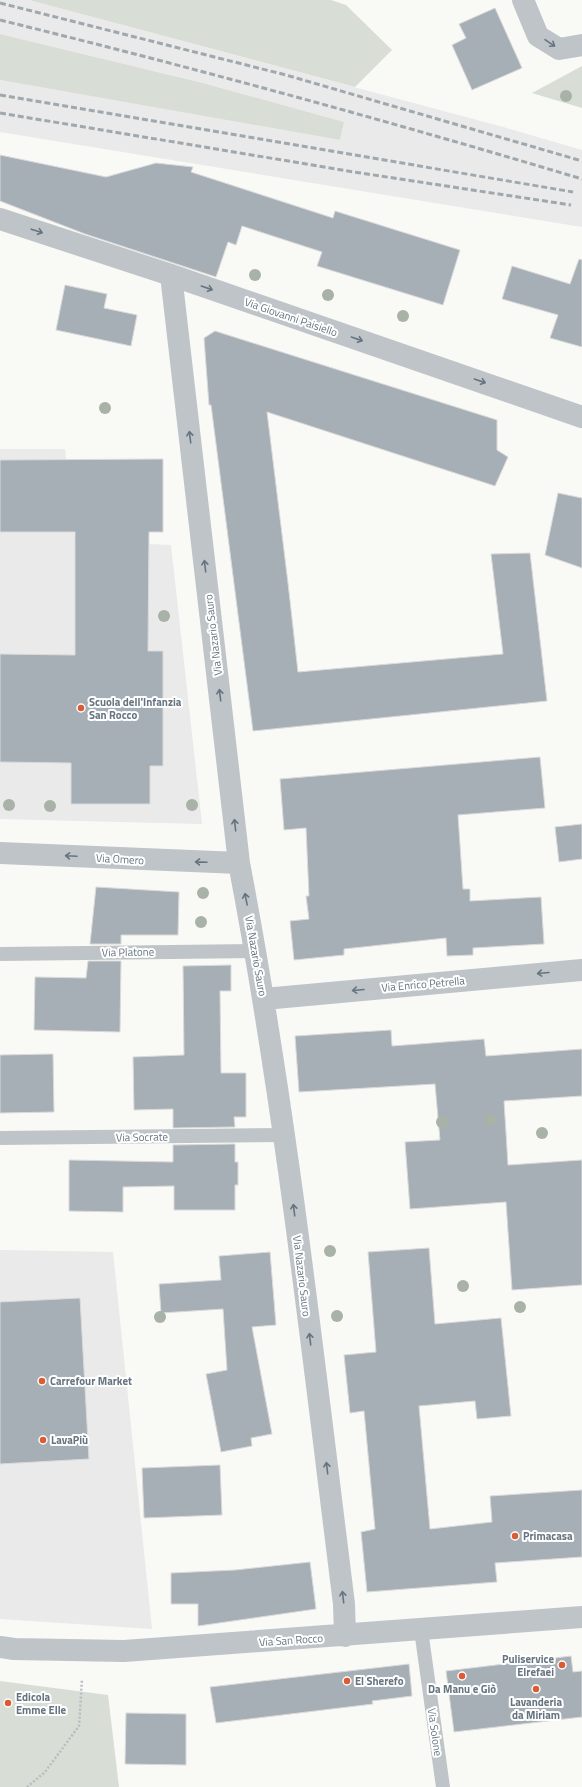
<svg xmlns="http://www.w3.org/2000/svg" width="582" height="1787" font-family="'Titillium Web',sans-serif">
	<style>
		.built { fill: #e9eae9 }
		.green { fill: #d8ddd6 }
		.building { fill: #a7afb6; stroke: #dadad9 }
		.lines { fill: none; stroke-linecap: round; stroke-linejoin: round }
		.path { stroke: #babdc0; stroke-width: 2.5; stroke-dasharray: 2 2; stroke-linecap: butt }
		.lane { stroke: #bfc4c8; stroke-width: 14 }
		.street { stroke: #bfc4c8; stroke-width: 22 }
		.rail { stroke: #a1a8ad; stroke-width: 3; stroke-dasharray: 6 3; stroke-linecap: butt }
		.tree { fill: #a9b2a6 }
		.oneway { stroke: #657480 }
		.poi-dot { fill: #da5c35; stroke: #fff; stroke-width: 1.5 }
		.labels { text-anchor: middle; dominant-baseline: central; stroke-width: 4; stroke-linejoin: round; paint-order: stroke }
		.street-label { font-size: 11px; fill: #657480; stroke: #fff }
		.poi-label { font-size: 11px; font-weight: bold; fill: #657480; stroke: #fff; text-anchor: start }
	</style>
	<rect width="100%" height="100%" fill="#f9f9f6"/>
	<path class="built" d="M0 0H29L503 127 582 150V227L0 132V80L340 140 344 122 203 83 0 34Z
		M0 449H65L75 541 171 545 202 824 0 819Z
		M0 1250 113 1252 152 1629 0 1619Z"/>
	<path class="green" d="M29 0H331L346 5 392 50 355 87Z
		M0 34 203 83 344 122 340 140 0 80Z
		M582 66V108L532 93Z
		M0 1681 108 1695 119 1787H0Z"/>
	<path class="building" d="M495 8 522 68 472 90 452 45 466 38 459 24Z
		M0 155 106 177 156 163 193 167 191 172 333 218 335 211 460 250 443 305 317 266 322 252 242 226 236 245 228 242 216 277 85 234 0 201Z
		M579 259 582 260V347L550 338 558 315 502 299 512 266 570 284Z
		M65 285 107 294 104 308 137 315 131 346 56 330Z
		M215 331 497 420V450L508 457 495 486 267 412 288 583 298 672 503 654 491 554 530 553 547 701 253 731 211 405H209L204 338Z
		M163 459V532H149L148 651H163V766H150V804H71V763L0 762V654L75 655V532H0V460Z
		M558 493 582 498V568L545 555Z
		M540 757 545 808 458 815 463 889H470V901L541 897 544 944 473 948V955L447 956 446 938 344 949V955L294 960 290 921 309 919 306 896H309L306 828 284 830 280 779Z
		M582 824V859L559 862 555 827Z
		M96 887 179 892 178 935H121V944H90Z
		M88 961H121L120 1032 34 1030 35 977 86 978Z
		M231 965V991H220L221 1073H246V1117H234L235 1127 173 1128V1109L134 1110 133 1057 184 1055 183 966Z
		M391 1030 392 1046 484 1039 486 1056 582 1049V1096L504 1101 508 1165 582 1160V1285L512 1290 506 1202 410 1209 405 1142 440 1140 435 1084 299 1092 295 1036Z
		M53 1054 54 1112 0 1113V1055Z
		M235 1144V1162H238V1185H235V1210H174V1186L123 1187V1212L69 1211V1160L173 1162V1145Z
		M429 1248 435 1324 501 1318 511 1416 477 1419 475 1401 419 1406 430 1529 492 1522 490 1496 582 1490V1557L495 1563 497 1582 367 1592 361 1532 375 1529 364 1411 350 1413 344 1355 376 1352 368 1252Z
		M270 1252 276 1325 252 1327 272 1434 251 1438 252 1446 221 1452 206 1374 227 1370 223 1309 161 1313 159 1284 221 1280 219 1256Z
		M80 1298 89 1459 0 1464V1302Z
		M220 1465 222 1515 144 1518 142 1468Z
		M310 1562 316 1609 198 1626V1604H171V1573L235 1570Z
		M571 1656 573 1672 582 1671V1717L454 1732 446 1671Z
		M409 1664 412 1696 372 1701 373 1704 216 1723 210 1687Z
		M126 1713 186 1714V1765L125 1764Z"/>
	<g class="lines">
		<path class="path" d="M27 1787 45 1772 79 1726 82 1679"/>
		<path class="lane" d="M0 954 256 951
			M0 1138 285 1135
			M421 1630 443 1787"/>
		<path class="street" d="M523 0 538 36 559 49 582 45
			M0 219 171 275 582 417
			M171 275 239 863C286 1109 313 1357 344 1604L345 1636
			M0 853 239 863
			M264 999 582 970
			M0 1647 14 1649 124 1651 582 1617"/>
		<path class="rail" d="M0 3 286 75 582 161
			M0 20C195 68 389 121 582 179
			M0 95 573 192
			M0 113 354 172 571 205"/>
	</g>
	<g class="tree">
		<circle cx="566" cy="96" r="6"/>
		<circle cx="255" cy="275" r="6"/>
		<circle cx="328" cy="295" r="6"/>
		<circle cx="403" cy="316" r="6"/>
		<circle cx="105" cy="408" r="6"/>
		<circle cx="164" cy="616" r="6"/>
		<circle cx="9" cy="805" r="6"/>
		<circle cx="192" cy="805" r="6"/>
		<circle cx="50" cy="806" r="6"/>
		<circle cx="203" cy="893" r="6"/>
		<circle cx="201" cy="922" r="6"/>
		<circle cx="491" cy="1120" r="6"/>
		<circle cx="442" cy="1122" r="6"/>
		<circle cx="542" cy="1133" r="6"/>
		<circle cx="330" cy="1251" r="6"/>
		<circle cx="463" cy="1286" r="6"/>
		<circle cx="520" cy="1307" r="6"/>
		<circle cx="337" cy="1316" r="6"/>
		<circle cx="160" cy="1317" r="6"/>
	</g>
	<defs><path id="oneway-shaft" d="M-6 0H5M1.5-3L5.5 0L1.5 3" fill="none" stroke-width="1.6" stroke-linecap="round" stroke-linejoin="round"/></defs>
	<g class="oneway">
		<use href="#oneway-shaft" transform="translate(550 43) rotate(34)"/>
		<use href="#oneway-shaft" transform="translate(37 231) rotate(18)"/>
		<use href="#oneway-shaft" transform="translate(207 288) rotate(19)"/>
		<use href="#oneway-shaft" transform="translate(357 339) rotate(19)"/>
		<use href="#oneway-shaft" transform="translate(480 381) rotate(19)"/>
		<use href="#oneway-shaft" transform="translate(190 437) rotate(-97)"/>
		<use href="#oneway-shaft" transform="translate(205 566) rotate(-97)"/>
		<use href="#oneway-shaft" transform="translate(220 695) rotate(-97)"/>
		<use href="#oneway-shaft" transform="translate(235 825) rotate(-97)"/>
		<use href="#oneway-shaft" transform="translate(71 856) rotate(-177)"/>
		<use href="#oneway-shaft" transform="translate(201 862) rotate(-178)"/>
		<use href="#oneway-shaft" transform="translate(246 899) rotate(-101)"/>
		<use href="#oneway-shaft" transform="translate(543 973) rotate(175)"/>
		<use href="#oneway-shaft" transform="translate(358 990) rotate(175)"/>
		<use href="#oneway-shaft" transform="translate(294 1210) rotate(-97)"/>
		<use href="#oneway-shaft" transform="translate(310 1339) rotate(-97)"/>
		<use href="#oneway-shaft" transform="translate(327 1468) rotate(-97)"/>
		<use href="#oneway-shaft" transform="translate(343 1597) rotate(-97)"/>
	</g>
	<g class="poi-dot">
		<circle cx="81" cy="708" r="4"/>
		<circle cx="42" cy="1381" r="4"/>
		<circle cx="43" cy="1440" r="4"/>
		<circle cx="515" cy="1536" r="4"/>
		<circle cx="562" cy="1665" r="4"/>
		<circle cx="462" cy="1676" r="4"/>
		<circle cx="347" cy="1681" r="4"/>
		<circle cx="536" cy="1689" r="4"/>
		<circle cx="8" cy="1703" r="4"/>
	</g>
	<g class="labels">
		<g class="street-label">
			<text transform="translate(291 317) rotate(19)">Via Giovanni Paisiello</text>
			<text transform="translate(213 635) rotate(-97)">Via Nazario Sauro</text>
			<text transform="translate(120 859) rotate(3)">Via Omero</text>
			<text transform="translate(128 952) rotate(-1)">Via Platone</text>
			<text transform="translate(256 956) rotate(80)">Via Nazario Sauro</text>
			<text transform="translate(423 984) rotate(-5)">Via Enrico Petrella</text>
			<text transform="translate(142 1137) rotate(-1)">Via Socrate</text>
			<text transform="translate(302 1276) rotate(83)">Via Nazario Sauro</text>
			<text transform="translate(291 1640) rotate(-4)">Via San Rocco</text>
			<text transform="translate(435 1732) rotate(82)">Via Solone</text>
		</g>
		<g class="poi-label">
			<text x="89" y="702">Scuola dell'Infanzia<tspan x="89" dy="13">San Rocco</tspan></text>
			<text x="50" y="1381">Carrefour Market</text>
			<text x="51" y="1440">LavaPiù</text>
			<text x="523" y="1536">Primacasa</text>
			<text x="554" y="1659" text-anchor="end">Puliservice<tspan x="554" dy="13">Elrefaei</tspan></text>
			<text x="355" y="1681">El Sherefo</text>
			<text x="462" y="1689" text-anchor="middle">Da Manu e Giò</text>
			<text x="16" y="1697">Edicola<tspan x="16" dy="13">Emme Elle</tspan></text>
			<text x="536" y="1702" text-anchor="middle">Lavanderia<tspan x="536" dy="13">da Miriam</tspan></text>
		</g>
	</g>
</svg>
